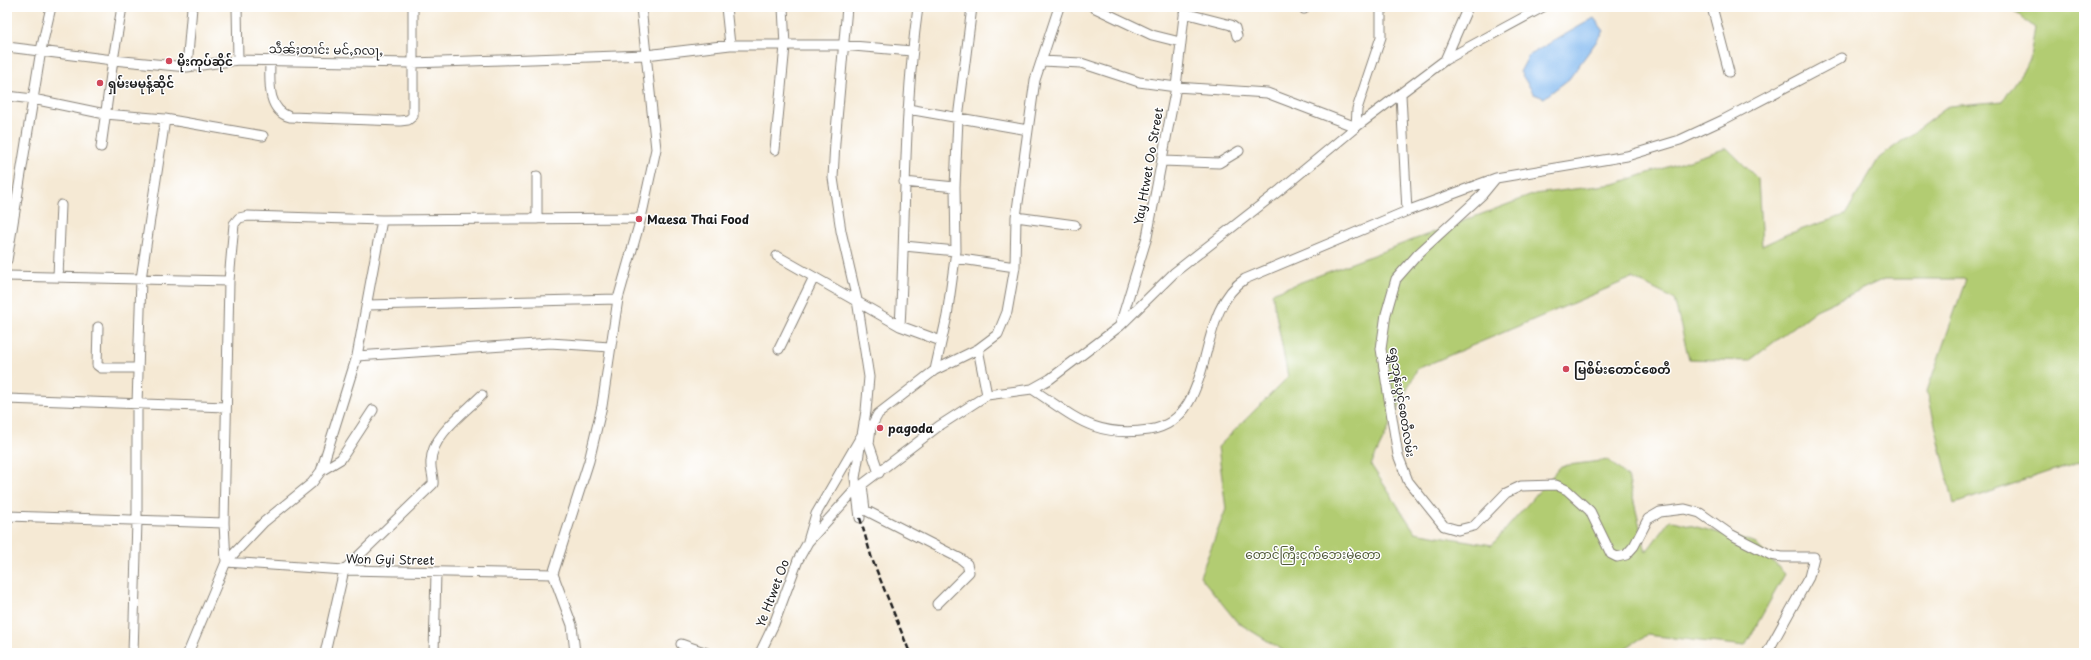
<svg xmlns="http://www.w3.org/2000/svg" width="2091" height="660" font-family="'Playpen Sans','Noto Sans Myanmar',sans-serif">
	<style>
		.park { fill: #b2cc72; stroke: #677447 }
		.water { fill: #7fb7ef; stroke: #4e6a86 }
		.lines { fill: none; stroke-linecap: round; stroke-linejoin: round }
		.minor-casing { stroke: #888278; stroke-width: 11 }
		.minor { stroke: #fff; stroke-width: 9 }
		.rail { stroke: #1c1c1c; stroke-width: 2.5; stroke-dasharray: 6 3; stroke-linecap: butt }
		.poi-dot { fill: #d1495b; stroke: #fff; stroke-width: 1.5 }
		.labels { text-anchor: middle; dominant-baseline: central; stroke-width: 3; stroke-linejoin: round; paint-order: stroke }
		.street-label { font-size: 12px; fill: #1c1c1c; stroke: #fff }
		.poi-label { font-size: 12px; font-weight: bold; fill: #1c1c1c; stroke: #fff; text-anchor: start }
		.park-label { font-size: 12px; fill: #505a3a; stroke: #fff }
	</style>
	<rect width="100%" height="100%" fill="#fff"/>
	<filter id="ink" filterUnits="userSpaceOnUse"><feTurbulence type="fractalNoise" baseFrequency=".025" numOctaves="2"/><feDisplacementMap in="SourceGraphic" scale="8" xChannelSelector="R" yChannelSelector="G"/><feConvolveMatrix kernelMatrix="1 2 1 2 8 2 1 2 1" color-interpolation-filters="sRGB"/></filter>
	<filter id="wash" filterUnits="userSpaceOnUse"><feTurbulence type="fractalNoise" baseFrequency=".012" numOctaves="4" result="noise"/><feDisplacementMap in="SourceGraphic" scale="16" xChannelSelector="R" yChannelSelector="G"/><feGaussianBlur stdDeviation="0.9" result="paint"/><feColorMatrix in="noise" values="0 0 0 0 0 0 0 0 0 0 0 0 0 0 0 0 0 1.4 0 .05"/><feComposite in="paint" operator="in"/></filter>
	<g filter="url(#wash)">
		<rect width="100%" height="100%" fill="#f5e9d4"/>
		<path class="park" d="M2009 7H2084V460L1954 504 1927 391 1966 279H1884L1816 310 1749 361 1689 359 1674 299 1632 278 1417 369 1371 465 1415 532 1492 545 1561 466 1608 460 1628 477 1646 552 1670 520 1754 542 1785 574 1745 646 1647 635 1617 653H1287L1237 622 1200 576 1226 509 1218 447 1288 377 1272 293 1535 194 1614 184 1727 148 1758 179 1762 246 1785 235 1845 215 1879 158 1949 106 2003 101 2029 62 2035 28Z"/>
		<path class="water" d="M1594 18 1604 31 1569 79 1544 98 1534 94 1520 72 1529 55Z"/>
	</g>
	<g filter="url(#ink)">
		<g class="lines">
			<defs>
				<path id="minor" d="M237 7 238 60
					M726 7 730 45
					M847 7 835 142 833 178 841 231 857 300 869 377 866 411 855 478 860 518
					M1093 7 1152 35 1180 42
					M1712 7 1729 72
					M1304 9V7
					M1184 13 1231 25 1235 28 1237 36
					M7 47 113 60 187 67 238 60 412 63 646 55 730 45H841L912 51
					M270 60C270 80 266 110 290 117L400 121 408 120 413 116V7
					M1445 60 1468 7
					M1042 61 1081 63 1139 82 1176 87 1267 93 1356 127 1357 109 1381 37V7
					M187 67 192 7
					M1401 95 1407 211
					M7 96 33 99 105 114 165 119 263 136
					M908 109 1028 130
					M101 147 113 60 122 7
					M775 150 785 46 783 7
					M1162 161 1219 163 1239 151
					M1496 178 1482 195 1419 253 1396 279 1386 314 1381 349 1398 455 1408 481 1444 526 1458 530 1474 526 1506 493 1521 486 1556 485 1567 490 1590 511 1611 554 1617 557 1626 555 1634 546 1648 519 1660 512 1685 509 1700 513 1730 534 1771 555 1782 557H1814L1809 577 1767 653
					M904 182 955 187
					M1016 217 1075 225
					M537 219V176
					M904 246 956 251
					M777 256 900 326 941 341
					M955 258 1015 267
					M7 260 41 50 51 7
					M7 276 229 281
					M58 277 61 205
					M367 305 618 299
					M1120 325 1147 237 1176 87 1185 7
					M900 326C906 219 903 113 918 7
					M98 327 97 365 101 368H138
					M779 349 814 277
					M978 349 987 395
					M357 356 550 343 610 347
					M935 370 978 349 998 334 1007 312 1015 267 1016 217 1035 80 1059 7
					M1032 389C1075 417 1094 438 1149 430 1219 419 1192 313 1245 279L1407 211 1496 178 1627 156 1680 140 1723 120 1841 58
					M7 399 226 407
					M871 427 869 444 879 473
					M321 471 341 459 373 410
					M862 485 865 510 961 559 967 564 969 572 937 604
					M7 516 224 523
					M808 541 816 514 863 433 871 427 878 414 935 370 947 316 956 251 955 187 958 118 972 7
					M226 562 224 523 229 281 234 224 239 218 248 216 382 220 641 218
					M226 562 344 570 553 574
					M681 644 707 653
					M133 653 137 521V404L141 279 165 119
					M188 653 226 562 264 522 312 483 321 471 357 356 382 220
					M325 653 344 570 433 484C434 476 430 470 431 462 431 436 464 413 482 395
					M434 653 436 572
					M575 653 572 625 553 574 589 461 602 406 618 299 641 218 656 149 641 7
					M760 653 774 624 798 560 808 542 855 490 939 426 987 395 1032 389 1050 379 1120 326 1175 272 1280 190 1356 127 1445 60 1543 7"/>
			</defs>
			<use href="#minor" class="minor-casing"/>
			<use href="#minor" class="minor"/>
			<path class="rail" d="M860 518 872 559 910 653"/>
		</g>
	</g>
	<g class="poi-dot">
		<circle cx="169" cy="61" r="4"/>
		<circle cx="100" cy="83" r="4"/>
		<circle cx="639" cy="219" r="4"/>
		<circle cx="1566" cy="369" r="4"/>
		<circle cx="880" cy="428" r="4"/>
	</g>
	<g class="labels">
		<g class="street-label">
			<text transform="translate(326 49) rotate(1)">သဵၼ်ႈတၢင်း မင်ႇၵလႃႇ</text>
			<text transform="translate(1148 166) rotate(-80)">Yay Htwet Oo Street</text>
			<text transform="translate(1403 402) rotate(81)">ရွှေဘုန်းပွင့်စေတီလမ်း</text>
			<text transform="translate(390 559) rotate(1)">Won Gyi Street</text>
			<text transform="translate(772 593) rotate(-69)">Ye Htwet Oo</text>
		</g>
		<g class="poi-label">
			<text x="177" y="61">မိုးကုပ်ဆိုင်</text>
			<text x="108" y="83">ရှမ်းမမုန့်ဆိုင်</text>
			<text x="647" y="219">Maesa Thai Food</text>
			<text x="1574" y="369">မြစိမ်းတောင်စေတီ</text>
			<text x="888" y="428">pagoda</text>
		</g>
		<g class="park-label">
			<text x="1313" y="554">တောင်ကြီးငှက်ဘေးမဲ့တော</text>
		</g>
	</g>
	<rect width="2091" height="660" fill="none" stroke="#fff" stroke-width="24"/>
</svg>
